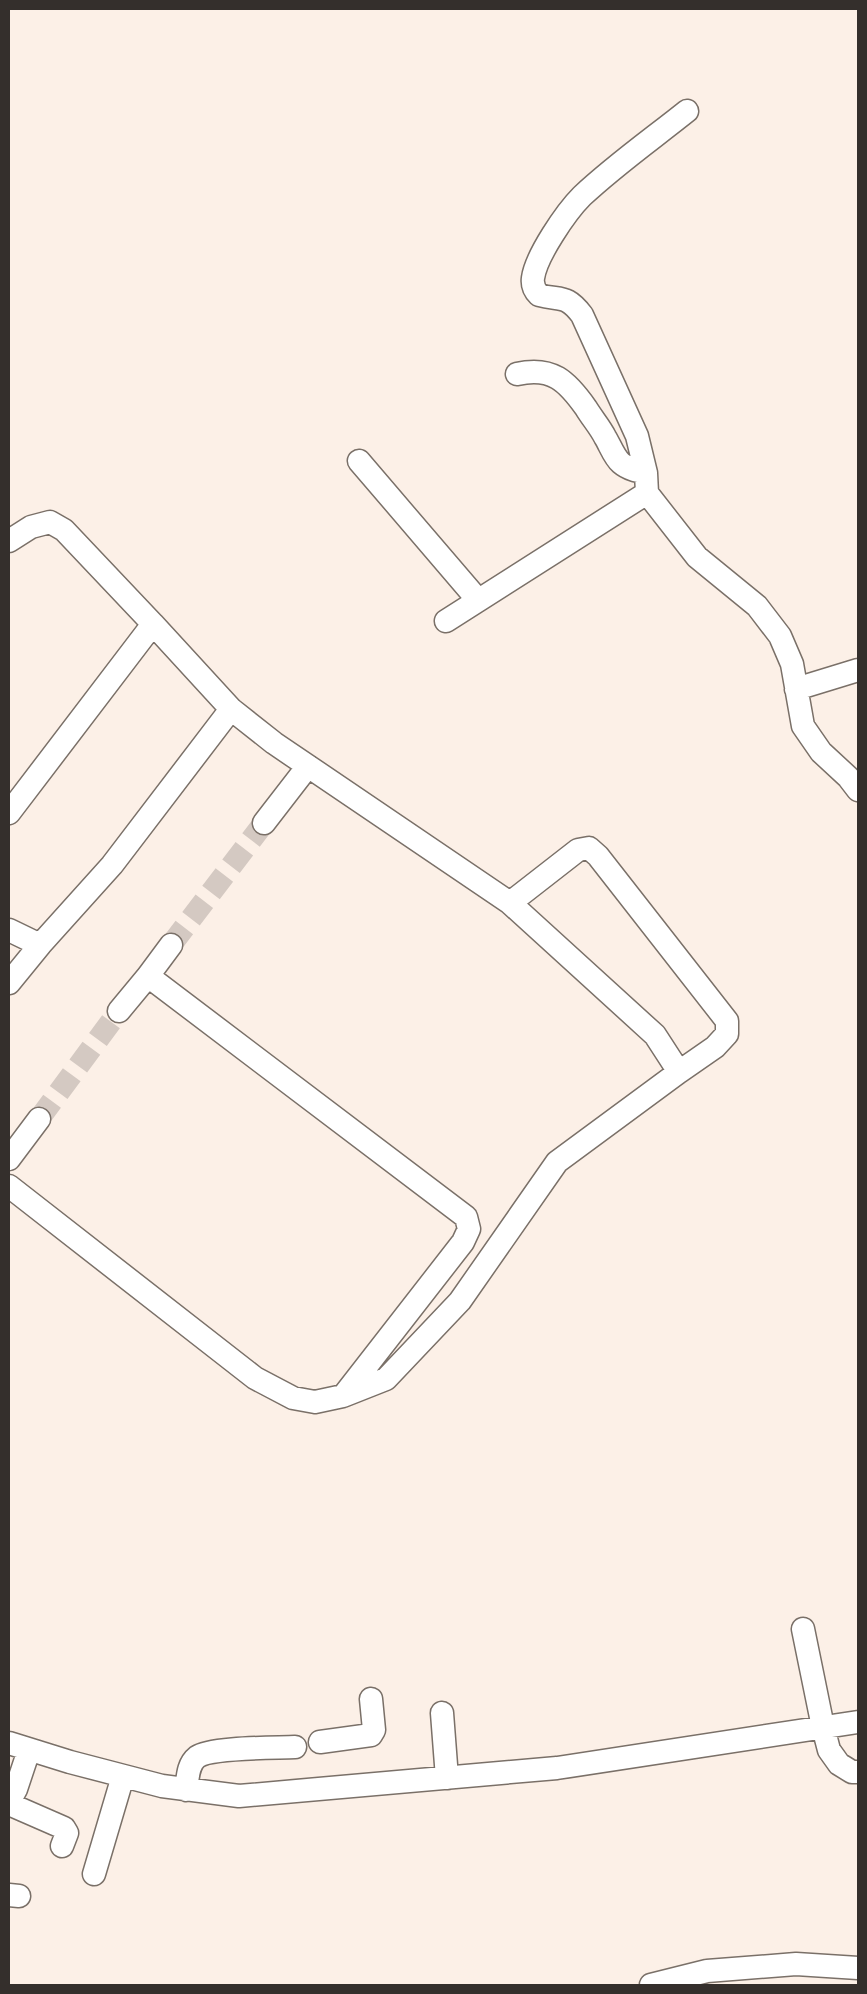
<svg xmlns="http://www.w3.org/2000/svg" width="867" height="1994" font-family="Helvetica,sans-serif">
	<style>
		.lines { fill: none; stroke-linecap: round; stroke-linejoin: round }
		.minor-tunnel { stroke: #d4c9c2; stroke-width: 22; stroke-dasharray: 22 11; stroke-linecap: butt }
		.minor-casing { stroke: #7a7068; stroke-width: 25 }
		.minor { stroke: #fff; stroke-width: 22 }
	</style>
	<rect width="100%" height="100%" fill="#fcf0e7"/>
	<g class="lines">
		<path class="minor-tunnel" d="M171 945 264 823
			M39 1119 119 1011"/>
		<defs>
			<path id="minor" d="M687 111C652 139 615 165 582 196 566 212 536 256 533 278 532 285 534 290 539 295 561 301 566 294 582 315L637 436 646 473 647 493 697 557 757 606 780 636 792 664 803 726 821 752 848 777 858 790
				M517 374C552 366 567 381 586 408 592 418 600 427 605 437 610 445 614 457 621 463 628 469 637 471 646 473
				M359 461 478 600
				M9 541 31 527 50 522 64 530 153 624 9 813
				M446 621 647 493
				M796 689 858 670
				M264 823 308 766
				M510 903 578 850 589 848 598 856 727 1021V1034L715 1047 679 1072
				M9 930 40 945
				M148 976 466 1217 469 1229 463 1242 344 1395
				M9 983 40 945 112 865 231 709
				M119 1011 148 976 171 945
				M9 1159 39 1119
				M9 1186 255 1378 293 1398 315 1402 343 1396 386 1379 460 1301 557 1162 679 1072 655 1035 510 903 274 743 231 709 153 624
				M803 1629 823 1727 829 1750 839 1764 852 1772H858
				M442 1713 447 1778
				M320 1742 371 1735 374 1730 371 1699
				M9 1743 70 1762 162 1786 239 1796 557 1768 858 1722
				M186 1790C188 1779 187 1765 197 1757 211 1747 275 1748 295 1747
				M9 1802 16 1789 29 1750
				M9 1804 64 1828 67 1833 62 1846
				M94 1874 123 1776
				M9 1895 19 1896
				M651 1985 707 1971 796 1964 858 1968"/>
		</defs>
		<use href="#minor" class="minor-casing"/>
		<use href="#minor" class="minor"/>
	</g>
	<rect width="867" height="1994" fill="none" stroke="#342f2c" stroke-width="20"/>
</svg>
